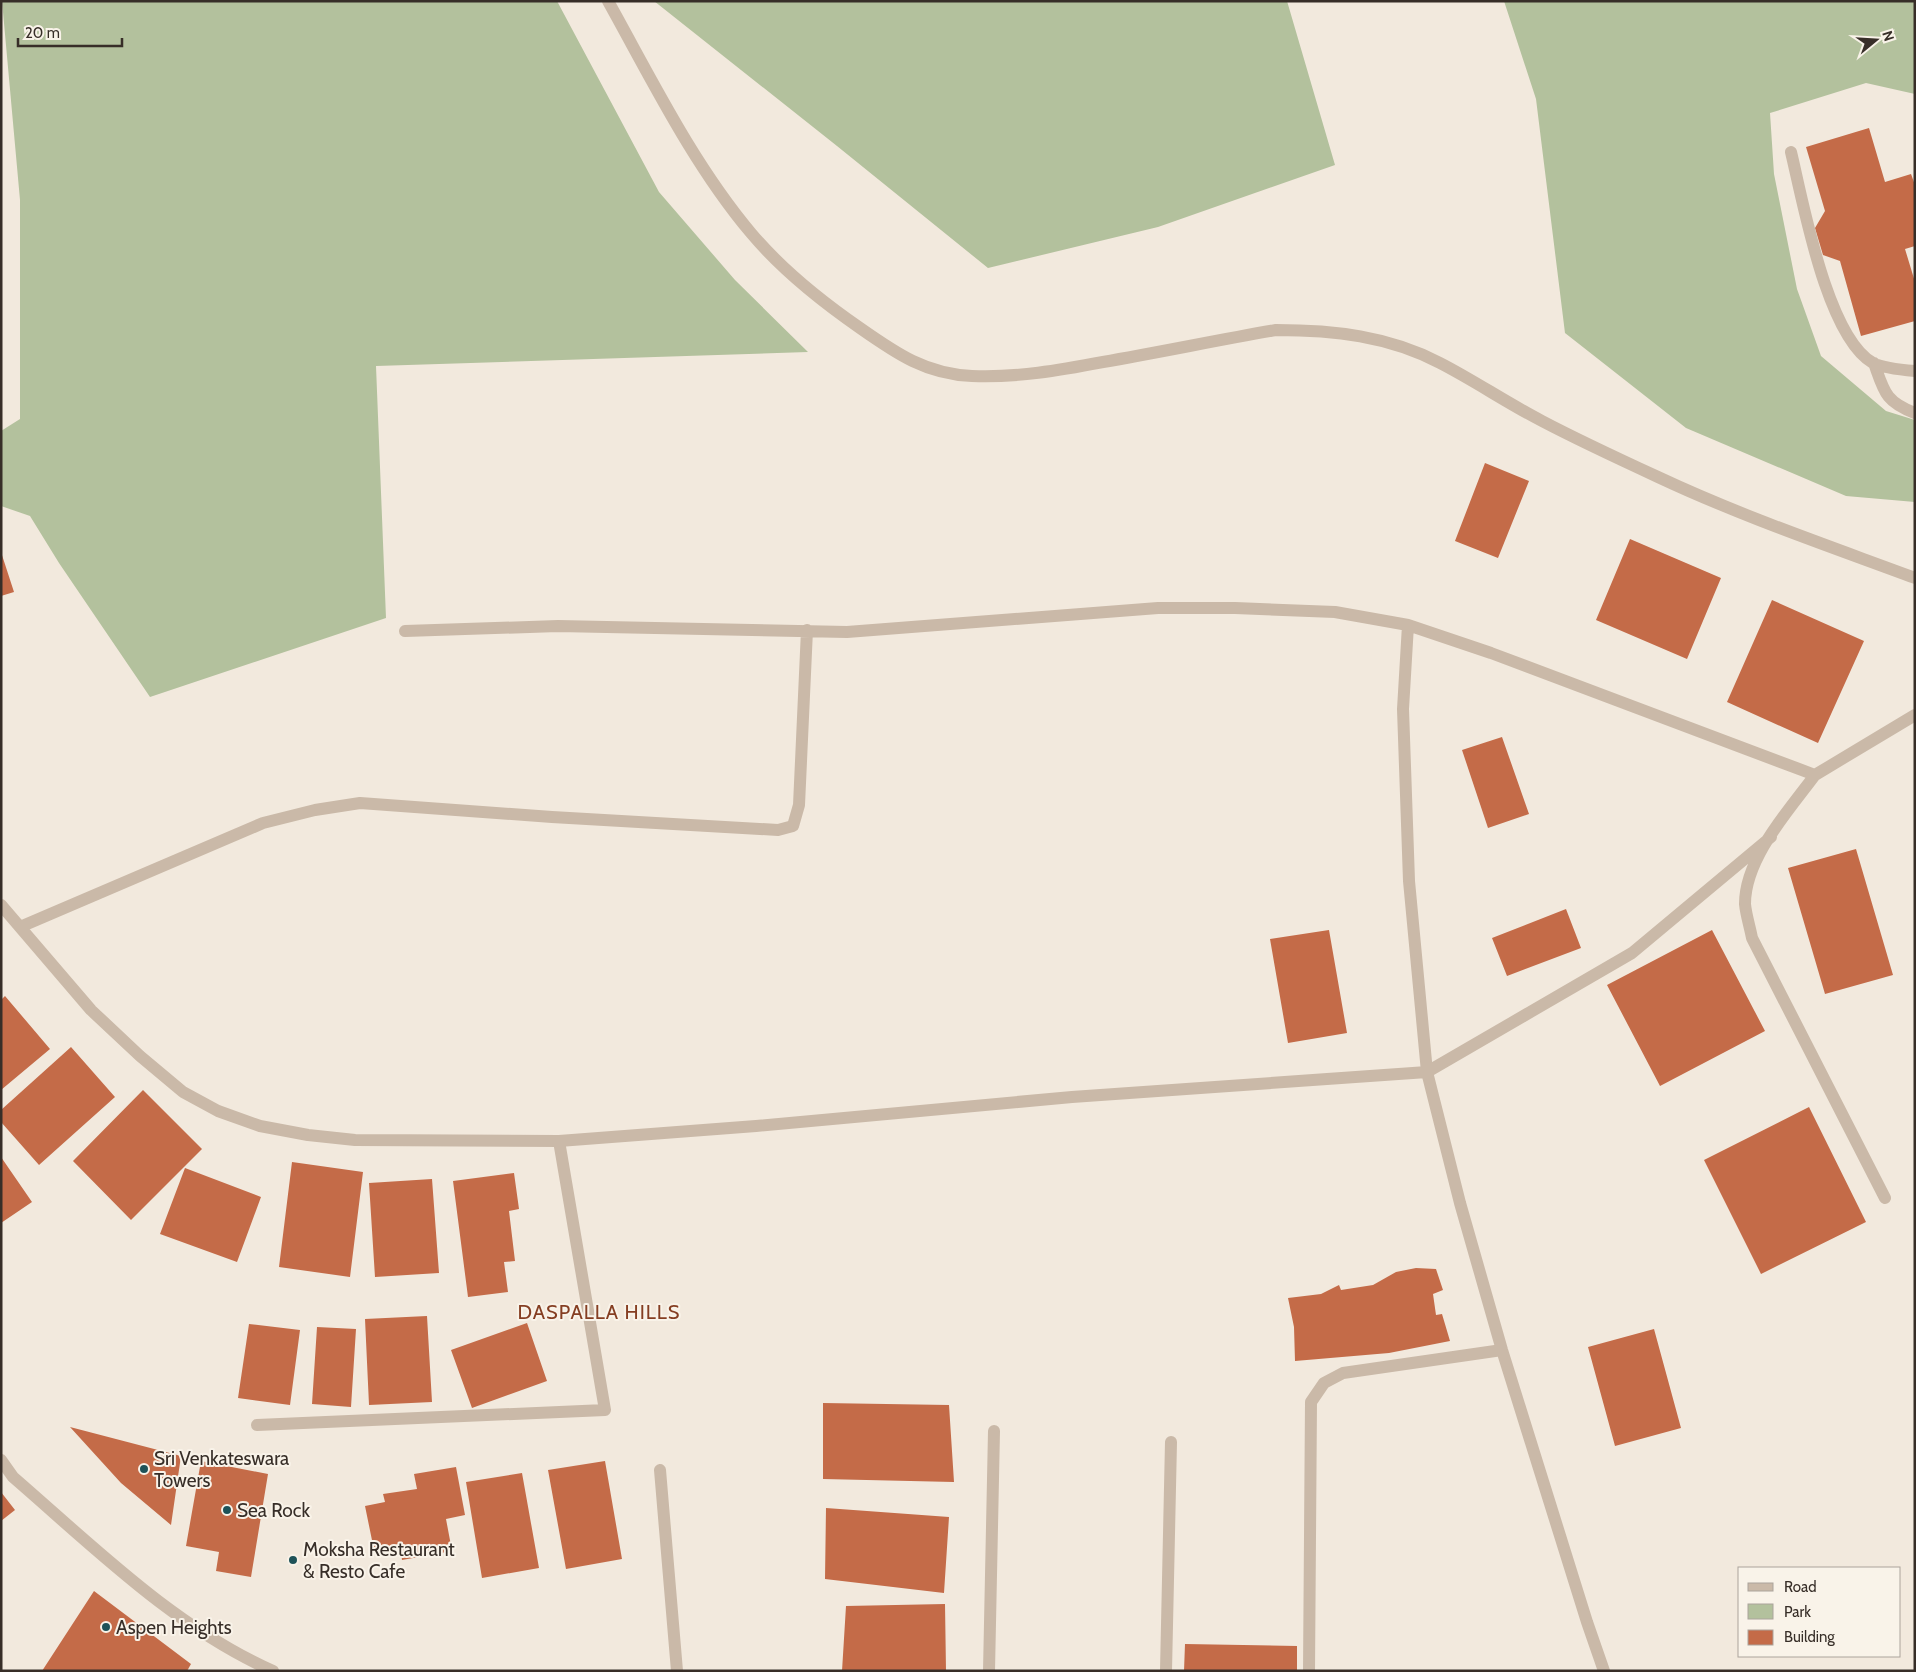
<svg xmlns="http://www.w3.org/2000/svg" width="1916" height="1672" font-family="Cabin,sans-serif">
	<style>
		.green { fill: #b3c19d }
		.building { fill: #c46b48 }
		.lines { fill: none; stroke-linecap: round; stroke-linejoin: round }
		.service { stroke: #cab9a8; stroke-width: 12 }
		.minor { stroke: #cab9a8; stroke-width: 12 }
		.poi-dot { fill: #1e5258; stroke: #f9f3e9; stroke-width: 2 }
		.labels { text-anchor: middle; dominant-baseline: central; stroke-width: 4; stroke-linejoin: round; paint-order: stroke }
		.poi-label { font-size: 19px; fill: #372e28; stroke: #f9f3e9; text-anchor: start }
		.neighbourhood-label { font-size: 20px; letter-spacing: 1px; fill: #853e22; stroke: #f9f3e9 }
	</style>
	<rect width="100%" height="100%" fill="#f2e9dd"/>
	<path class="green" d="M2 1H557L659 192 735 280 808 352 376 366 386 618 150 697 59 563 30 516 1 506V431L20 419V200Z
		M654 1H1287L1335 165 1158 227 988 268 837 146Z
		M1504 1H1915V94L1866 83 1770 113 1774 174 1797 289 1821 356 1886 411 1915 420V502L1846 496 1686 428 1565 333 1536 99Z"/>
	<path class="building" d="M1869 128 1885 182 1911 174 1915 185V246L1905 249 1915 282V321L1861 336 1840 261 1823 255 1815 228 1825 211 1806 147Z
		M1485 463 1529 481 1498 558 1455 541Z
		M1630 539 1721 578 1687 659 1596 620Z
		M1 552 14 592 1 596Z
		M1772 600 1864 641 1818 743 1727 702Z
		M1502 737 1529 814 1488 828 1462 750Z
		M1856 849 1893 975 1825 994 1788 868Z
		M1566 909 1581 948 1507 976 1492 938Z
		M1329 930 1347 1033 1288 1043 1270 939Z
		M1712 930 1765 1031 1660 1086 1607 985Z
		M5 996 50 1049 1 1090V1000Z
		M71 1047 115 1097 39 1165 1 1122V1110Z
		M143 1090 202 1149 131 1220 73 1161Z
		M1809 1107 1866 1222 1761 1274 1704 1160Z
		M1 1157 32 1202 1 1223Z
		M292 1162 363 1172 350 1277 279 1267Z
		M185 1168 261 1197 237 1262 160 1234Z
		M514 1173 519 1209 509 1211 515 1261 504 1262 508 1292 468 1297 453 1181Z
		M432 1179 439 1273 375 1277 369 1183Z
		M1416 1268 1436 1269 1443 1290 1433 1294 1436 1315 1442 1314 1450 1341 1389 1353 1295 1361 1294 1327 1288 1298 1321 1294 1339 1285 1341 1290 1373 1285 1396 1272Z
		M427 1316 432 1402 369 1405 365 1319Z
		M527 1323 547 1381 472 1408 451 1350Z
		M249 1324 300 1330 290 1405 238 1398Z
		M317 1327 356 1329 351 1407 312 1404Z
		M1654 1329 1681 1428 1615 1446 1588 1347Z
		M823 1403 949 1405 954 1482 823 1479Z
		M70 1427 181 1456 171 1525 121 1483Z
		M201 1461 268 1474 251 1577 216 1571 219 1552 186 1546Z
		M605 1461 622 1559 566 1569 548 1470Z
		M456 1467 465 1515 446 1519 452 1551 402 1560 400 1545 374 1550 365 1506 385 1502 383 1494 417 1489 414 1474Z
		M522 1473 539 1568 482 1578 466 1482Z
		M1 1492 15 1510 1 1521Z
		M826 1508 949 1517 944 1593 825 1579Z
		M94 1591 191 1664 187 1671H42Z
		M945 1604 946 1671H842L846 1606Z
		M1185 1644 1297 1646V1671H1184Z"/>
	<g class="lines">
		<path class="service" d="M1791 152C1803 202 1827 337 1873 363 1883 368 1903 370 1915 371
			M1874 363C1884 391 1885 402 1915 413"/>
		<path class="minor" d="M608 1C652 80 693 164 751 233 782 270 821 301 860 328 897 354 926 374 972 376 1016 378 1061 370 1103 362 1161 352 1218 340 1276 330 1333 330 1389 336 1440 363 1475 381 1507 403 1542 421 1580 441 1619 459 1658 477 1741 516 1829 546 1915 578
			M405 631 558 626 847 632 1158 608H1235L1335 612 1408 625
			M1815 775C1789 810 1745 858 1745 904 1746 915 1750 927 1752 938L1885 1198
			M1 905 91 1010 140 1056 183 1092 218 1111 260 1126 308 1135 355 1140 559 1141 756 1126 1072 1097 1427 1072 1632 953 1771 837
			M20 927 263 823 315 810 360 803 552 817 778 830 793 826 799 805 807 630
			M257 1425 605 1410 559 1141
			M1 1460 13 1477C94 1547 174 1627 273 1671
			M660 1470 677 1671
			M989 1671 994 1431
			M1166 1671 1171 1442
			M1309 1671 1311 1402 1324 1383 1343 1373 1502 1350
			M1604 1671 1587 1622 1502 1350 1460 1203 1427 1072 1409 881 1403 709 1408 625 1491 653 1815 775 1915 715"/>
	</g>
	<g class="poi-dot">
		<circle cx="144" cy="1469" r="5"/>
		<circle cx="227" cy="1510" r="5"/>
		<circle cx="293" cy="1560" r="5"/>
		<circle cx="106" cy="1627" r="5"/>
	</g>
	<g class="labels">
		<g class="poi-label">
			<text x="154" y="1458">Sri Venkateswara<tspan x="154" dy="22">Towers</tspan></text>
			<text x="237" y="1510">Sea Rock</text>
			<text x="303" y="1549">Moksha Restaurant<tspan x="303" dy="22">&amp; Resto Cafe</tspan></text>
			<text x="116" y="1627">Aspen Heights</text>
		</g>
		<g class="neighbourhood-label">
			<text x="599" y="1312">DASPALLA HILLS</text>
		</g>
	</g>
	<rect width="1916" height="1672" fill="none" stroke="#372e28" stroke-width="5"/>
	<rect x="1738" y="1567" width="162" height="90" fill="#f9f3e9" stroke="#aba49c"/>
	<rect x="1748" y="1583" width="25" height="8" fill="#cab9a8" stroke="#aba49c"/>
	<text x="1784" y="1592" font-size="15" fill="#372e28">Road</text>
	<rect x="1748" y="1604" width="25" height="15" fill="#b3c19d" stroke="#aba49c"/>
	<text x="1784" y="1617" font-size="15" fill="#372e28">Park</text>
	<rect x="1748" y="1630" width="25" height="15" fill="#c46b48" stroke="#aba49c"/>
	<text x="1784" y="1642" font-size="15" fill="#372e28">Building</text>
	<g transform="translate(1876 40) rotate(72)" stroke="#f9f3e9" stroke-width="4" paint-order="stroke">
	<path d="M0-4L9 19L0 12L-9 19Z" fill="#372e28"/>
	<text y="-8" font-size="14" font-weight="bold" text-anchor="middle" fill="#372e28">N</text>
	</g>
	<path d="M18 38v8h104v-8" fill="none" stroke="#372e28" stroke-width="2.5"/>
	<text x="25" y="38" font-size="15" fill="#372e28" stroke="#f9f3e9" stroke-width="4" paint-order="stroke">20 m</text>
</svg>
